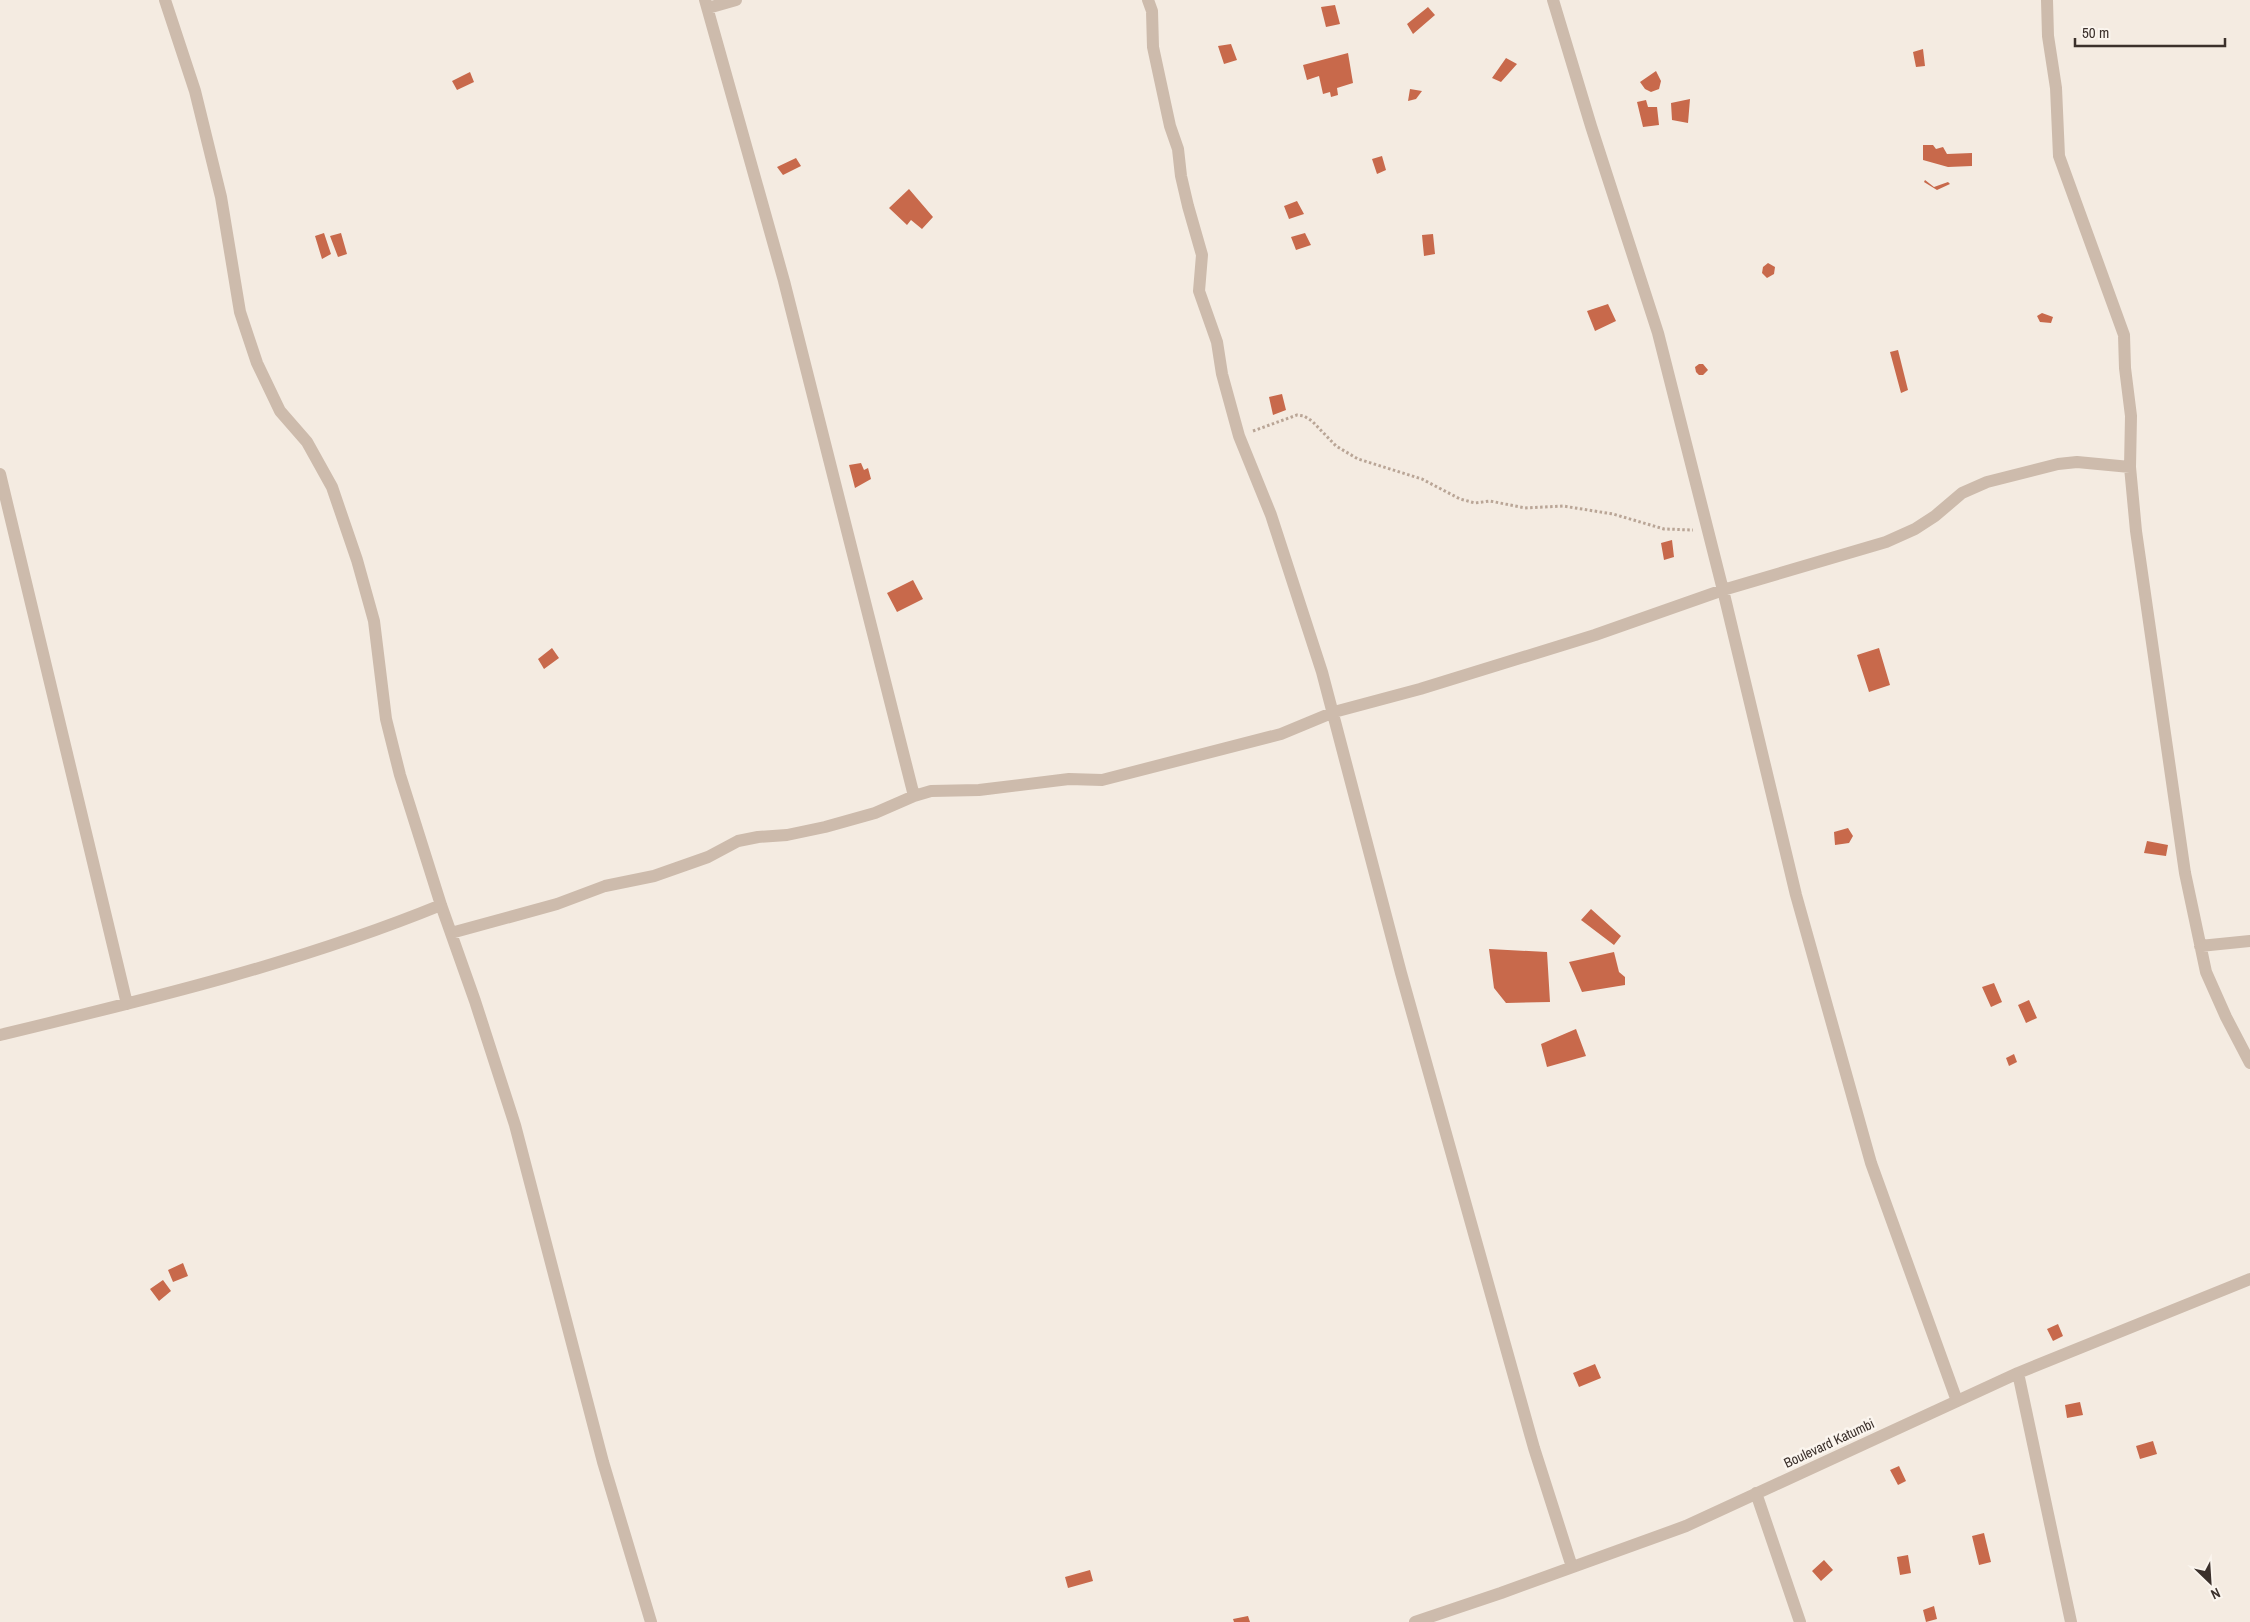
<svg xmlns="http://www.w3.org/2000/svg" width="2250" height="1622" font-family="'Archivo Narrow',sans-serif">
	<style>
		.building { fill: #c8694b }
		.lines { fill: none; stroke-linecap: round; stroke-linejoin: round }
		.path { stroke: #b9a596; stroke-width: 3; stroke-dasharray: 2.5 2.5; stroke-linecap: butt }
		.minor { stroke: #cdbbac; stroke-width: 12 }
		.labels { text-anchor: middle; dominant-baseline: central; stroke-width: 5; stroke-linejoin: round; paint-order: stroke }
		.street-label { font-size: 14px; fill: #3b302b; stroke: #fbf5ee }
	</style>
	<rect width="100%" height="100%" fill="#f4ebe1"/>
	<path class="building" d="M1335 5 1340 24 1326 27 1321 7Z
		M1428 7 1435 15 1413 34 1407 24Z
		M1231 44 1237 60 1224 64 1218 46Z
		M1923 49 1925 66 1916 67 1913 52Z
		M1348 53 1353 83 1337 88 1338 95 1331 97 1330 92 1323 94 1319 76 1307 80 1303 65Z
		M1506 58 1517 64 1501 82 1492 78Z
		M1656 71 1661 81 1659 89 1651 92 1645 89 1640 82Z
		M470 72 474 82 457 90 452 81Z
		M1410 89 1422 91 1416 99 1408 101Z
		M1690 99 1688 123 1672 120 1671 103Z
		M1646 100 1648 107H1657L1659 125 1643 127 1637 102Z
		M1923 145H1933L1936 149 1943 147 1947 154 1972 153V166L1948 167 1923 160Z
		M1382 156 1386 170 1377 174 1372 159Z
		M796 158 801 166 783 175 777 167Z
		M1925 180 1934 187 1948 182 1950 184 1937 190 1924 182Z
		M909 189 933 217 922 229 911 220 907 225 889 208Z
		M1297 201 1304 214 1289 219 1284 206Z
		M324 233 331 254 322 259 315 236Z
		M341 233 347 254 338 257 330 236Z
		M1305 233 1311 245 1296 250 1291 237Z
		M1433 234 1435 254 1424 256 1422 235Z
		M1768 263 1775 267 1774 274 1767 278 1762 273 1763 267Z
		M1608 304 1616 321 1595 331 1587 311Z
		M2042 313 2053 317 2051 323 2040 322 2037 316Z
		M1898 350 1908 390 1901 393 1890 352Z
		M1699 364H1703L1708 370 1703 375H1699L1696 372 1695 367Z
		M1282 394 1286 410 1273 415 1269 397Z
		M861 463 864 470 868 468 871 479 855 488 849 465Z
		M1672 540 1674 557 1664 560 1661 543Z
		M913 580 923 599 897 612 887 593Z
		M552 648 559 658 544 669 538 659Z
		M1879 648 1890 685 1869 692 1857 655Z
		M1848 828 1853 836 1849 843 1835 845 1834 832Z
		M2147 841 2168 845 2166 856 2144 853Z
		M1591 909 1621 936 1614 945 1581 920Z
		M1489 949 1547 952 1550 1002 1506 1003 1494 988Z
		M1614 952 1619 972 1625 977V985L1582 992 1569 962Z
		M1994 983 2002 1002 1991 1007 1982 987Z
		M2029 1000 2037 1018 2026 1023 2018 1005Z
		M1576 1029 1586 1056 1547 1067 1541 1044Z
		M2014 1054 2017 1062 2009 1066 2006 1058Z
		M183 1263 188 1276 173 1282 168 1270Z
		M163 1280 171 1291 159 1301 150 1289Z
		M2058 1324 2063 1336 2053 1341 2047 1329Z
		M1595 1364 1601 1378 1579 1387 1573 1373Z
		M2080 1402 2083 1415 2067 1418 2065 1405Z
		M2153 1441 2157 1454 2140 1459 2136 1446Z
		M1899 1466 1906 1481 1898 1485 1890 1470Z
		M1984 1533 1991 1562 1979 1565 1972 1536Z
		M1908 1555 1911 1573 1900 1575 1897 1557Z
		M1824 1560 1833 1570 1821 1581 1812 1571Z
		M1090 1570 1093 1581 1068 1588 1065 1577Z
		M1934 1606 1937 1619 1926 1622 1923 1610Z
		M1248 1616 1250 1622H1234L1233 1619Z"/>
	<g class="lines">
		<path class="path" d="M1253 431 1297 415 1304 416 1312 421 1336 446 1358 459 1422 479 1460 499 1475 503 1490 501 1525 508 1563 506 1613 514 1664 529 1693 530"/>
		<path class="minor" d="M165 0 195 91 221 197 240 312 257 363 280 411 307 442 332 487 357 560 374 621 386 719 400 775 441 905 475 1001 515 1125 603 1462 651 1622
			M705 0 784 281 914 796
			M1148 0 1152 11 1153 47 1170 126 1178 149 1181 176 1188 206 1202 255 1199 291 1217 342 1222 374 1239 436 1271 515 1322 672 1401 973 1534 1448 1572 1567
			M1553 0 1591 126 1658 333 1723 590 1796 895 1871 1163 1957 1401
			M2047 0 2048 36 2056 88 2059 156 2124 335 2125 368 2131 416 2130 467 2136 531 2185 873 2206 972 2226 1017 2250 1063
			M708 8 736 0
			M0 474 127 1004
			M451 933 557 904 605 886 654 876 708 857 738 841 758 837 787 835 825 827 875 813 914 796 931 791 979 790 1069 779 1102 780 1281 734 1334 712 1420 689 1595 635 1723 590 1886 542 1915 529 1935 516 1962 493 1987 482 2058 464 2077 462 2130 467
			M2200 946 2250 941
			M0 1035C149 999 299 963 441 905
			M2018 1373 2071 1622
			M1756 1493 1800 1622
			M1415 1622 1501 1593 1686 1526 2018 1373 2250 1279"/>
	</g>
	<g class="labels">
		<g class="street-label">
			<text transform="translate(1829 1443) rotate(-25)">Boulevard Katumbi</text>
		</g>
	</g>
	<g transform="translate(2210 1582) rotate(155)" stroke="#fbf5ee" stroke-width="4" paint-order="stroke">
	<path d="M0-4L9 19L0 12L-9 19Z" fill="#3b302b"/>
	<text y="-8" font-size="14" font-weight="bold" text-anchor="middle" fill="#3b302b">N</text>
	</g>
	<path d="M2075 38v8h150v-8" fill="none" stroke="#3b302b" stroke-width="2.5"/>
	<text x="2082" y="38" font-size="15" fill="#3b302b" stroke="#fbf5ee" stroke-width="4" paint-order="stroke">50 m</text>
</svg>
